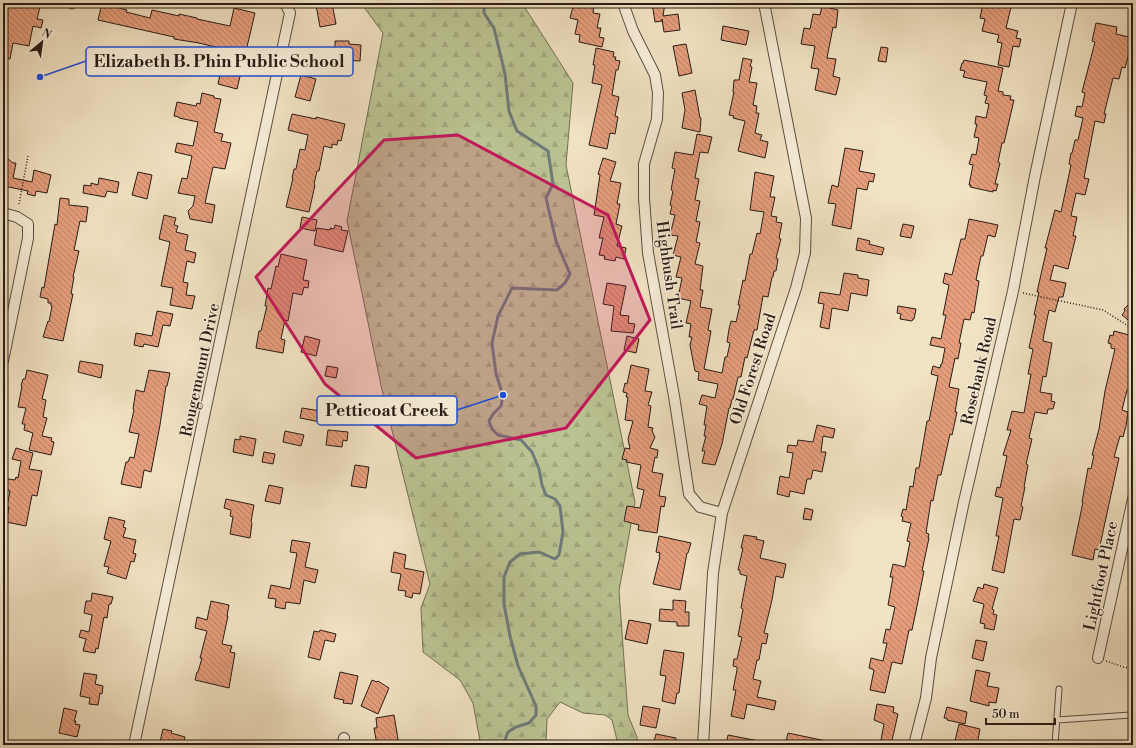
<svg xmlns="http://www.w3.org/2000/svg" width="1136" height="748" font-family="'Libre Bodoni',serif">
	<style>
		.forest { fill: url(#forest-firs); stroke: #726f54 }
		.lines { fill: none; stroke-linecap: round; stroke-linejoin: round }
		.stream { stroke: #6f7b7b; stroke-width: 3 }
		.building { fill: url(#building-back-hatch); stroke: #281b17 }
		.lane-casing { stroke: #5a4d42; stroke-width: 7 }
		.street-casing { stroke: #5a4d42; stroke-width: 12 }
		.path { stroke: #281b17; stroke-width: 1.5; stroke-dasharray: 1 2; stroke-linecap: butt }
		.lane { stroke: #f6ecd7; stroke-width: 5 }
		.street { stroke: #f6ecd7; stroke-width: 10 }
		.marked { fill: #c2185b; fill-opacity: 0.2; stroke: #c2185b; stroke-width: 3; stroke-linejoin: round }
		.labels { text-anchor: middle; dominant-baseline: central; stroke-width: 3; stroke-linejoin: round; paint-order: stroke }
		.street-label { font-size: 16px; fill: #281b17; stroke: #f6ecd7 }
		.leader { fill: none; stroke: #1d4ed8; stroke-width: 1.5 }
		.callout-dot { fill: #1d4ed8; stroke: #f6ecd7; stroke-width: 1.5 }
		.callout { fill: #f6ecd7; stroke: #1d4ed8; stroke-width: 1.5 }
		.callout-label { font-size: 17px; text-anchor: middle; font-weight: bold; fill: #281b17 }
	</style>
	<defs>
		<pattern id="forest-firs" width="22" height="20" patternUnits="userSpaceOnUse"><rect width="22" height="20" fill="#bbc392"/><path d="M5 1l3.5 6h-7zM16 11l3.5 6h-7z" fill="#a1a77d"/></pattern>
		<pattern id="building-back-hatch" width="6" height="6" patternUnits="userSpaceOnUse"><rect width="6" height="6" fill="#e69e7c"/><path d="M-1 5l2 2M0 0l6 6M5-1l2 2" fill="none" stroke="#ba8065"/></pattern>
	</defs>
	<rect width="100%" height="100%" fill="#f1e2c2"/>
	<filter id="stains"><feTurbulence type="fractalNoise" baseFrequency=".005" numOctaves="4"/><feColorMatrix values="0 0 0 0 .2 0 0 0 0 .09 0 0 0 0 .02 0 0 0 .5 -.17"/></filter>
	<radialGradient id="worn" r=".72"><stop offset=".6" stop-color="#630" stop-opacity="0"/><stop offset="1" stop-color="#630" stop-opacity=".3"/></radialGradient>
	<path class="forest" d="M361 3H522L573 83 566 165 635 502 619 591 628 715 637 737V745H617V740L612 720 605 715 583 713 560 702 547 719 546 742 548 745H479L480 741 473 703 460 680 423 652 421 608 430 584 382 390 347 221 383 33Z"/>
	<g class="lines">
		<path class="stream" d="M484 3V13L494 28 505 74 509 111 517 131 548 151 553 184 546 198 556 241 570 274 565 283 557 290 512 288 498 316 492 343 496 374 503 395 501 406 493 414 489 421 492 429 498 435 521 440 532 452 539 469 542 485 546 495 555 499 560 506 563 532 559 555 555 559 539 552 520 554 510 562 504 577V604L510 636 518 666 536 706V715L529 723 516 727 508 732 503 745"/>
	</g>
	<path class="building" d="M3 3H41L37 19 43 20 41 28 33 26 29 46 13 43 10 59 3 57Z
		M102 3 119 6V8L127 10 126 12 150 18 152 10 179 16V14L197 18V19L230 26 234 8 255 13 237 89 218 84 222 65 228 66 232 51 199 43 174 39V37L98 20Z
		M327 3H332L336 24 320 27 316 5Z
		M574 3 594 6 593 13 600 14 597 28H601L599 37 604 38 602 47 579 42 580 35 575 34 578 20 570 18Z
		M652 3H665L663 16 678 14 680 30 664 32 662 19V21L655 22Z
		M983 3H1012L1006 28 1018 31 1016 38 1021 39 1019 47 1013 46 1009 67 998 65 1002 43 997 42 999 35 982 31 985 19 980 18Z
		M822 6 838 10 836 28 833 27 827 58 836 59 833 76 840 78 836 95 815 90 819 69 811 68 815 46 801 44 804 28 810 29 813 14 820 15Z
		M1096 23 1117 27 1116 34 1133 38V50L1130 49 1125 68 1122 67 1119 79 1113 78 1104 114H1106L1104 123 1095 121 1084 178 1089 179 1085 195 1076 193 1071 216 1077 217 1073 236H1076L1068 269 1054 265 1050 280 1066 283 1063 297H1059L1055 312 1049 310 1044 334 1043 341 1052 343 1046 377 1043 376 1040 392 1052 394 1051 401 1055 402 1053 409H1048L1047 414 1035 412 1029 438 1032 439 1026 464 1028 465 1024 487H1025L1021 506 1023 507 1020 520 1014 519 1004 573 992 570 999 536H996L1003 498 995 496 997 487 1000 488 1007 456 1003 455 1011 430H1007L1012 411 1024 413 1031 374H1028L1033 349 1029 348 1036 315H1034L1039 292H1037L1047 248H1045L1055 210 1061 212 1071 165 1069 164 1071 153H1072L1075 140H1078L1083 118 1075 116 1077 106 1082 107 1085 93 1082 92 1095 42 1092 41Z
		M723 26 749 31 746 45 721 40Z
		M335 41H349V44L361 45 360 61 338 60 339 51H335Z
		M686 44 692 73 679 76 673 46Z
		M881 47 888 48 886 62 878 61Z
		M596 48 614 52 613 57H616L615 60 620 61 618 70H616L612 95 619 97 615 116 618 117 615 134 610 133 607 149 589 145 602 85 592 83 595 65H593Z
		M743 58 752 60 750 66 752 67 749 82 757 83 753 105 757 106 756 113H759L755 133 762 135 760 140 768 142 765 158 738 151 745 121 733 118 734 116 729 115 734 92H733L734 80H739Z
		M964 60 1003 68 998 91 1003 92V95L1011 96 1010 100H1014L1004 143H1002L998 162 1000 163 995 184H998L996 191 993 190V192L970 187 971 185H969L973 165 969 164 972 154 976 155 979 138 974 137 977 124H975L976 116 986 118 989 104 985 103 987 96 984 95 987 82 963 77 965 71 960 70 962 63H963Z
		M301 75 316 79 310 101 295 97Z
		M695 90 700 118H701L700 132 682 128 685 110 682 93Z
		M202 93 214 96V98L221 99 214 132 223 134 221 141 231 143 225 169 213 167 205 203 215 205 212 223 190 219 188 211 193 206 195 196 178 193 182 178 187 179 192 156 175 152 177 143 193 146 198 122 179 118V117L174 116 177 102 196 106 197 103 200 104Z
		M292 114 316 119V117L345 124 341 141 338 140 337 145 332 144V148L324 146 319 171H317L314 184 315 185 309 212 286 207 293 178H292L294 169H296L300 149 305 150 308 135 288 130Z
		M697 134 712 137 708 153 700 152 695 178 699 179 695 200 700 201 696 221 700 222 696 242 700 243 695 264 703 266 700 290H703L700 307 712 309 708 330 711 331 704 369 722 373 725 357H727L730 343 727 342 729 329 731 321 736 322 740 305H738L743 280 745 281 750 254H752L757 233 760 234 764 212 750 210 755 172 774 176 770 197H775L771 216 777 217 776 222 782 223 779 238 781 239 776 258 778 259 776 271H774L773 277H772L768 297 763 296 757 330H754L747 358 745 357 741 377H738L733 399H732L730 408H729L722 444 715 465 702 463 705 451H702L706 436H704L706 425H704L707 406 699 404 702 395 715 398 718 384 698 380 699 372 695 371 690 345 692 337H689L691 324 686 323 691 301 678 298 682 278 676 277 681 257 673 255 678 236 670 235 675 215 670 214 672 206 670 205 673 191 671 190 675 169 672 168 675 152 693 155Z
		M845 148 863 151 859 171 875 174 873 182 869 181 867 190 857 188 851 229 832 225 836 204 828 203 832 185 838 187Z
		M3 158H7L13 163H16L13 178 32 182 34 170 51 175 47 193 36 191 35 196 27 194 28 191 4 186 6 177 3 176Z
		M603 158 616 162 610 181 621 183 617 204H620L616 224 622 226 617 246 626 248 624 259 616 257 615 261 604 259 605 256 599 255 603 238H599L604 217 594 215 600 175 598 174Z
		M138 172 152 175 147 199 132 195Z
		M99 178 119 182 117 193 107 191 105 197 83 193 84 185 91 186V183L98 185Z
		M60 198 69 199V205L88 207 86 222 80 221 74 250 79 251 73 277H74L71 294H73L63 341 43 337 48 321 49 322 52 306H51V303H48V299L40 297 42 287 44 288 55 224 57 225Z
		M164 215 176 218 174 225 178 226 176 232 188 235 185 250 196 253 194 263 187 261 183 282 188 283 186 295 195 296 192 309 170 305 173 288 161 286 170 242 159 239Z
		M302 217 317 220 315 231 300 228Z
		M969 219 998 225 995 237 988 235 983 256H981L976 280 979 281 974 313 972 312 970 320 964 319 959 343H961L958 359 955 358 949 387 959 389 955 412H957L952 435 950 434 941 475H938L933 501 931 500 926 533 929 534 928 538H929L922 571H924L916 611 912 630H909L902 664 892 662 885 693 870 690 874 670 869 668 871 658 883 661 887 643H883L886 629 890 630 895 607 888 605 893 577H890L893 564 905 567 910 542 907 541 911 523 902 521 903 517 901 516 903 509 906 510 910 486 913 487 916 468H919L927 421H929L938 376 931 374 933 366 940 368 941 364H942L945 348 930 345 932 337 941 339 946 315H943L949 285 943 283 945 273 952 275 961 239H965Z
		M903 224 914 226 911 238 900 236Z
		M335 225 342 227 341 230 348 231 343 252 314 245 317 228 330 230V228L334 229Z
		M858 238 870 241 869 244 884 248 882 255 856 250Z
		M281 254 307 260 303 280 309 281 308 288 304 287 302 295 293 293 288 321 285 320 281 339 285 340 283 353 256 348 259 331H261L267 306H265L268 288 271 289 276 266 278 267Z
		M844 273 858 275V278L869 280 867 296 851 293 848 311 832 308 829 329 820 327 824 304 818 303 820 292 840 295Z
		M607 283 626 286 620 315 629 316 628 323 635 324 633 333 611 331 614 306 603 304Z
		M1133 302V324L1122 315 1125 311 1124 309 1129 304 1130 305Z
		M898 306 916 309 914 319H913L912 321 900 319 901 314 897 313Z
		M157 311 173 314 170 326 163 325 158 347 144 344 143 347 134 345 136 333 152 336Z
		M1114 331 1133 336V391L1127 390 1122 410 1128 412 1126 426 1123 437 1120 436 1114 457 1119 458 1099 550 1095 549 1093 560 1072 555 1083 502H1082L1088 468 1091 469 1094 455H1092L1099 429 1105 391 1115 349 1111 348V344L1108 343 1110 335 1113 336Z
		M305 336 320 340 316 356 301 352Z
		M627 336 639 339 636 353 624 350Z
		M80 361 103 365 101 378 78 372Z
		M631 365 649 369 645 391 652 392 648 405 651 406 648 427 653 428 652 431 655 437 650 448 658 450 657 458 655 457 652 472 663 474 659 496 666 497 664 507 661 506 657 533 638 530 639 525 624 521 627 506 640 508 644 490 637 488 641 465 626 462 627 460 622 459 625 448 630 449 628 439 633 421 625 420 628 397H626L627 393 623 392 625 383 627 384Z
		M327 366 338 368 336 378 325 376Z
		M27 370 48 375 42 399 46 400 43 417 47 418 42 436 52 438 51 441 54 442 51 455 29 450 33 433 24 430 25 424H22L26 408 18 407 22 386H21L23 379H25Z
		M149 370 170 373 167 386H166L160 425 151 472 144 470 141 488 121 484 126 462H128L130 457 134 458 139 434 129 432 134 410 133 409 136 390 144 392Z
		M302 408 321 411 320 422 300 418Z
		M817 425 835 429 833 438 823 436 821 452H826L822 472 813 470 811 479H807L804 494 790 491 789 497 777 494 780 476 789 478 793 453 787 452 788 445 797 446 798 440 813 442Z
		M328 430 348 432 347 441 343 440 342 447 326 445Z
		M285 431 304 435 301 446 283 442Z
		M240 436 256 439 253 456 233 452 235 439 240 440Z
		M16 448 33 453 29 469 42 471 37 496 32 495 26 526 6 522 9 507H7L10 491 3 489V478L15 480 16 477 18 478 21 461 12 459Z
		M264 452 275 454 273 464 262 462Z
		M355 465 369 467 366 488 351 486Z
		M269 485 283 488 280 504 265 501Z
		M226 499 254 505 251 522 252 523 250 538 230 534 233 517 230 516 231 510 224 508Z
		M805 508 813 510 811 520 803 519Z
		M109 517 125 521 123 527 126 528 123 537 136 540 133 553 136 554 134 562 131 561 126 579 107 573 109 567 104 566 111 541 104 539Z
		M744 535 757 537 756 539 764 541 760 558 786 564 783 578 776 576 772 600 764 633 768 634 766 644 762 643 759 660H757L753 679 761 681 757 697 776 701 774 710 747 704 744 719 731 716 736 690H733L737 670V667L733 666 734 659H737L742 637 738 636 743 609 741 608 747 576 740 574V570H738L743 548H741Z
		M659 536 691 543 688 553H687L680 590 653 584 660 556H659L660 553 656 552Z
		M292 540 310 543 305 567 318 570 315 583 304 580 300 604 286 602 285 609 275 607 276 599 268 598 271 585 290 589 297 553 290 552Z
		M394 552 406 555 404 568 424 572 420 594 413 593 412 598 405 596 406 591 398 590 401 574 391 572Z
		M984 584 998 588 992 609 994 610 993 614 997 615 994 630 984 628 985 624 980 623 984 604 973 601 978 587 983 589Z
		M92 593 113 597 111 604H109L107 618 104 617 98 649 96 648 95 653 83 651 86 639 79 637 81 630 89 632 92 615 84 613 86 601H91Z
		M673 600 686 601 685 612H689V626H677V622L659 621 660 609 673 610Z
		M211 601 229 605 227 616H228L222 644 232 646 230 652 235 653 229 688 195 680 197 672H198L202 658H200L207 631 195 628 197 617 207 620Z
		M629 620 651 624 647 644 625 639Z
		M320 630 336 634 334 642 325 640 320 660 308 657 314 631 319 632Z
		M976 640 987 642 983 661 972 658Z
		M664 650 684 653 679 693H677L675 704 662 701 666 676 660 675Z
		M976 670 990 673 987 686 999 688 996 703 989 702V706L970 701Z
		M340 672 358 676 352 704 343 703 344 700 334 698Z
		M84 673 97 675 95 684 103 686 102 694 100 693 98 705 89 704 90 698 80 696Z
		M372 680 377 682 378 681 389 688 378 714 361 706Z
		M877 704 894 707 893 712 898 714 891 745H880L884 724 874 720Z
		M643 706 660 709 656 728 640 725Z
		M947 707 967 712 965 724 947 720V718H944Z
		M64 708 77 711 74 721H76L75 724 80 725 77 737 59 733Z
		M394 715 399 745H377L374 728H377L376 718Z
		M959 724 980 729 977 745H954Z
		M163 729 172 731 171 733 185 737 183 745H167V744L160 742Z
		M788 733 831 742V745H785Z
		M656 734 676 738 675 745H653Z
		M728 735 759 741 758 745H726Z"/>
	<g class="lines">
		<defs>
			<path id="lane" d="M66 3 72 6 77 3
				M1057 720 1131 715
				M1055 745 1059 689"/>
			<path id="street" d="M623 3 633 31 655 75 658 93 657 119 644 164V198L648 253 674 396 689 494 700 507 722 513
				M3 213 17 217 28 224V238L3 361
				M1098 658 1133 499
				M134 745 290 13 285 3
				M342 745 344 738
				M703 745 713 573 722 513 796 288 805 253 806 218 764 3
				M914 745 926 698 931 658 963 506 1013 291 1035 176 1072 3"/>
		</defs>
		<use href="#lane" class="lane-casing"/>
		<use href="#street" class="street-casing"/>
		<path class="path" d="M19 204 28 156
			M1023 293 1103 310 1133 329
			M1106 661 1123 667 1133 669"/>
		<use href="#lane" class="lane"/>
		<use href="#street" class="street"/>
	</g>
	<path class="marked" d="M458 135 608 215 650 320 566 428 416 458 325 384 256 277 384 140Z"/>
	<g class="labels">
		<g class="street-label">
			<text transform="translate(669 275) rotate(82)">Highbush Trail</text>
			<text transform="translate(753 369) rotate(-72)">Old Forest Road</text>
			<text transform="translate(200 370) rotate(-78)">Rougemount Drive</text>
			<text transform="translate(979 371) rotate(-77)">Rosebank Road</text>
			<text transform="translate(1101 576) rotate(-78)">Lightfoot Place</text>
		</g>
	</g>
	<path class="leader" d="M40 77L86 61M503 395L457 410"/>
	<g class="callout-dot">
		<circle cx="40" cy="77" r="4"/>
		<circle cx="503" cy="395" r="4"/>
	</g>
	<g class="callout">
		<rect x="86" y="47" width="267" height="29" rx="4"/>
		<rect x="317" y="396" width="140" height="29" rx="4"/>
	</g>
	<g class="callout-label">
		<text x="219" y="67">Elizabeth B. Phin Public School</text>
		<text x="387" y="416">Petticoat Creek</text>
	</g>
	<rect width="1136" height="748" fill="none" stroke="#f1e2c2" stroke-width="16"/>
	<rect x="4" y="4" width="1128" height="740" fill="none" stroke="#281b17" stroke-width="2"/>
	<rect x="8" y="8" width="1120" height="732" fill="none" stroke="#281b17"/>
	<g transform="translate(42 42) rotate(29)" stroke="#f6ecd7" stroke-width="3" paint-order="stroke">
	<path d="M0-3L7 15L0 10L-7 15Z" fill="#281b17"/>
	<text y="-6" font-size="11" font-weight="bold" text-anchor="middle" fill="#281b17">N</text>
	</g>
	<path d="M986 718v6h69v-6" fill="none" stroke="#281b17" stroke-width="2"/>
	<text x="992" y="718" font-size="12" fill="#281b17" stroke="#f6ecd7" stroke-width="3" paint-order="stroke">50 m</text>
	<rect width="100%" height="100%" filter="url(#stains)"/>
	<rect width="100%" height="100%" fill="url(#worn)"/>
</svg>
